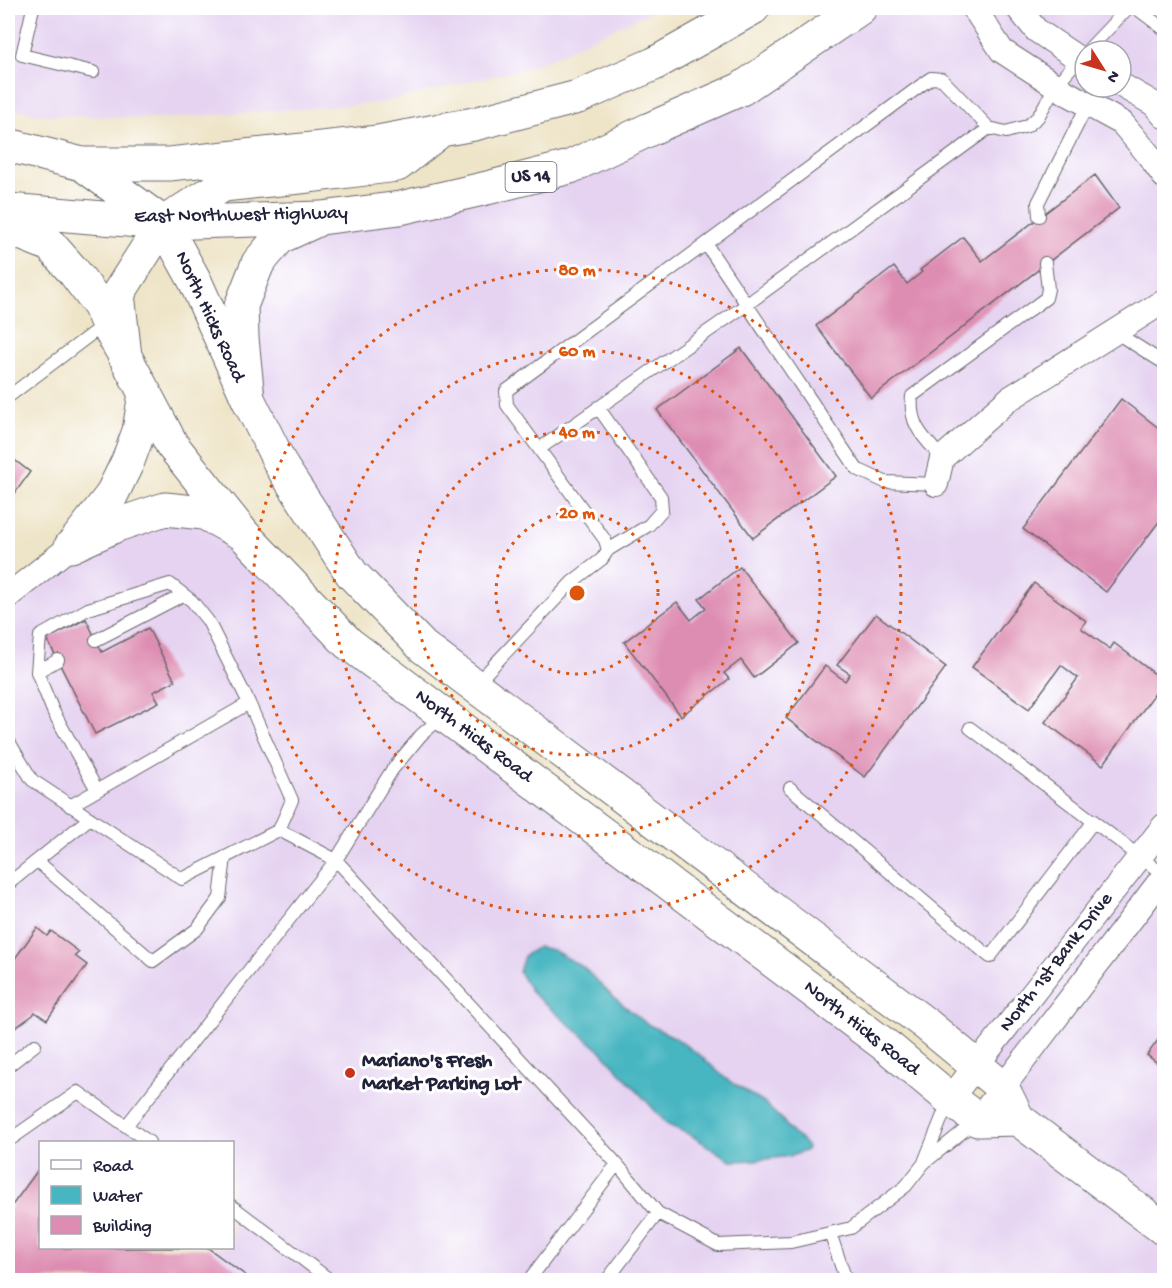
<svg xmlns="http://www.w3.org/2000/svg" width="1172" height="1288" font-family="'Gochi Hand',sans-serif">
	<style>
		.built { fill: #e5d3f1; fill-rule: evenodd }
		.water { fill: #47b6c1; stroke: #346c7e; stroke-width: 1.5 }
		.building { fill: #de8db2 }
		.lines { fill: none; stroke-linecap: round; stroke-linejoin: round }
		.service-casing { stroke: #69666c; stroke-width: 14 }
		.minor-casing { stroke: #69666c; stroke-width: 26 }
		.secondary-casing { stroke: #69666c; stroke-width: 35 }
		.primary-casing { stroke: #69666c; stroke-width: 35 }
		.service { stroke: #fff; stroke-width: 12 }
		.minor { stroke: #fff; stroke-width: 24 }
		.secondary { stroke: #fff; stroke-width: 33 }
		.primary { stroke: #fff; stroke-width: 33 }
		.ring { fill: none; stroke: #de560e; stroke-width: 3; stroke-dasharray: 3 6 }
		.poi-dot { fill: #c8321e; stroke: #fff; stroke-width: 2 }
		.labels { text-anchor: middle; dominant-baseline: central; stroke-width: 6; stroke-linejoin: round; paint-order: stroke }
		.shield { fill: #fff; stroke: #646476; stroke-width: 1.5 }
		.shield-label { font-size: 18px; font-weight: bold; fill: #22223b }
		.street-label { font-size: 20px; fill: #22223b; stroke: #fff }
		.poi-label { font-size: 20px; font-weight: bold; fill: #22223b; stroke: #fff; text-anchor: start }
		.centre { fill: #de560e; stroke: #fff; stroke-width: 3 }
		.ring-label { font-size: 18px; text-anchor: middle; font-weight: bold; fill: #de560e; stroke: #fff; stroke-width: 6; stroke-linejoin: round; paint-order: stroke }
	</style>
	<rect width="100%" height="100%" fill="#fff"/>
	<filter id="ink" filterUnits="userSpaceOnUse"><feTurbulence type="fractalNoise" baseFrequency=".0167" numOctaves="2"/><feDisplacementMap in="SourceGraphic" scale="12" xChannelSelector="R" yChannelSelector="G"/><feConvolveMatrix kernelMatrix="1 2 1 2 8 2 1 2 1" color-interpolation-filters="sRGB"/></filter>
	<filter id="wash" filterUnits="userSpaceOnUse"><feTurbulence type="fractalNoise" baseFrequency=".008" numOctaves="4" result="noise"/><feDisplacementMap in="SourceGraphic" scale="24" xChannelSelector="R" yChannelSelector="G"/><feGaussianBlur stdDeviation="1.35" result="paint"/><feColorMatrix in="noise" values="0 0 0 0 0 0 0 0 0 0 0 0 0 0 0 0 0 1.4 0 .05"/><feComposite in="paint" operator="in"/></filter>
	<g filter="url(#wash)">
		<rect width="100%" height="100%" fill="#eee4c7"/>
		<path class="built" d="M8 8H658L534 66 380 103 160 119 47 115 8 108Z
			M860 8H1164V1280H8V596L71 546 204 513 348 643 978 1120 1002 1087 423 647 282 467 242 338 280 237 570 167ZM1085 51H1121V87H1085ZM40 1142H232V1248H40Z"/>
		<path class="water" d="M538 947 553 950 583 967 611 995 647 1024 674 1037 702 1057 726 1079 764 1103 783 1121 792 1133 803 1141 807 1148 805 1151 791 1156 756 1160 731 1161 691 1135 668 1125 602 1052 533 994 519 972 524 956Z"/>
		<g id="blocks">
			<path class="building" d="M1095 175 1119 208 871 398 816 326 894 267 907 284 922 272 920 270 963 237 982 261Z
				M741 348 836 476 753 538 657 410Z
				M1121 399 1164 432V515L1106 592 1023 529Z
				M8 455 30 472 8 503Z
				M740 567 799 643 754 678 741 660 724 673 729 679 681 716 624 642 677 602 691 620 706 608 699 599Z
				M1034 583 1086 621 1081 628 1110 649 1114 643 1164 681 1103 765 1045 722 1078 678 1061 665 1029 709 972 667Z
				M876 614 946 667 865 777 786 718 825 666 845 681 850 674 837 665Z
				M86 619 102 652 148 628 175 681 153 692 159 702 95 734 47 639Z
				M37 928 47 936 51 931 79 952 75 956 87 965 47 1020 35 1012 33 1015 8 1033V968Z
				M1164 1032V1068L1147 1055Z
				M40 1167V1248H208L252 1280H8V1211Z"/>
		</g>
	</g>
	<g filter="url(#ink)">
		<use href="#blocks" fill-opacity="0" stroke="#69666c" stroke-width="1.5"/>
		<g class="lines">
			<defs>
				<path id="service" d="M33 8 22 55 93 72
					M1136 8 1164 29
					M1087 51 1128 8
					M1039 216 1038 203 1088 104
					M706 244 857 469 885 482 936 484
					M1115 332 1164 363
					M8 397 106 323
					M598 407 661 497 662 510 649 525 608 550
					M539 449 746 305 989 128
					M942 458C924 437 909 427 912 396L1046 298 1048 289 1045 263
					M96 640 183 595
					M37 672 58 660
					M475 685 572 582 602 559 608 550 605 540 507 405 506 391 931 78 942 79 989 128 1006 132 1027 126 1038 117 1056 85 1081 56
					M970 728 1164 875
					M8 740 32 780 182 879 279 830 336 860 617 1164 658 1213 718 1245 791 1242 851 1228 906 1186 924 1163 977 1120
					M790 788 990 957 1094 821
					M97 790 53 711 37 672 40 636 88 609 170 584 192 601 208 621 249 703
					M70 806 249 703 292 800 279 830
					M37 861 153 961 197 929 220 898 225 857
					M8 884 90 818
					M8 1066 35 1045
					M126 1126 149 1142
					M8 1141 78 1092 126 1126 336 860 392 770 421 735 443 716
					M924 1162 949 1100
					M232 1206 330 1280
					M830 1233 846 1280
					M529 1280 617 1164
					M607 1280 658 1213"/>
				<path id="minor" d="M974 8 1002 51 1067 93 1122 123 1148 154 1164 176
					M1018 8 1036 30 1085 63
					M1121 85 1154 104 1164 116
					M936 484 942 458 1009 399 1164 301
					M8 596 71 546
					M950 1099 1164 826
					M978 1120 1164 876"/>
				<path id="secondary" d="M76 541 111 496 128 461 139 431 145 393
					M71 546 117 525 165 509 204 513 237 531
					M1018 1119 978 1120 950 1099 889 1048 348 643 244 535 172 445 125 356 118 294 163 223 195 281 248 399 282 467 352 574 423 647 927 1025 1002 1087 1018 1119 1164 1229"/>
				<path id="primary" d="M8 145 82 164H169L378 142 441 130 474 124 578 97 654 64 753 8
					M82 164 163 223
					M8 210 163 223 321 218 400 208 487 188 570 167 650 129 741 89 860 8
					M165 222 223 185 300 177 397 165 436 134
					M8 228 50 245 74 272 99 305 111 332 125 356
					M248 399 242 338 241 306 258 263 280 237 315 221"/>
			</defs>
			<use href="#service" class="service-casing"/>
			<use href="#minor" class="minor-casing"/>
			<use href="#secondary" class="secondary-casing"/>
			<use href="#primary" class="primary-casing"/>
			<use href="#service" class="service"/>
			<use href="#minor" class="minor"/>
			<use href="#secondary" class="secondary"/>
			<use href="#primary" class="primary"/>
		</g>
	</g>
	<g class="ring">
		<circle cx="577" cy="593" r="81"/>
		<circle cx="577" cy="593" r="162"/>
		<circle cx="577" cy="593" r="243"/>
		<circle cx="577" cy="593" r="324"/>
	</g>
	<circle class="poi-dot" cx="350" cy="1073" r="6"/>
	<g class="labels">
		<rect class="shield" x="505.5" y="162" width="51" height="30" rx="4.5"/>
		<g class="shield-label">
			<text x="531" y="177">US 14</text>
		</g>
		<g class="street-label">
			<text transform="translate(241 216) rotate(-1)">East Northwest Highway</text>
			<text transform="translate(209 317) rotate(65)">North Hicks Road</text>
			<text transform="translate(473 737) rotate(37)">North Hicks Road</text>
			<text transform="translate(1057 963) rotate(-52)">North 1st Bank Drive</text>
			<text transform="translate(861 1029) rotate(38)">North Hicks Road</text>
		</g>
		<g class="poi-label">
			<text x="362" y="1062">Mariano's Fresh<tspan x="362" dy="23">Market Parking Lot</tspan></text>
		</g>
	</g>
	<circle cx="577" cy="593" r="9" class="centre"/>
	<g class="ring-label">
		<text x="577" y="275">80 m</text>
		<text x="577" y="356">60 m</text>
		<text x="577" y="437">40 m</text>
		<text x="577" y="518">20 m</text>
	</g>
	<rect width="1172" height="1288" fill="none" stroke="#fff" stroke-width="30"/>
	<rect x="39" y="1141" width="195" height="108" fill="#ffffff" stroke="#a7a7b1" stroke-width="1.5"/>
	<rect x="51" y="1160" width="30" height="9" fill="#ffffff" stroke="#a7a7b1" stroke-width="1.5"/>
	<text x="93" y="1171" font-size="18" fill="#22223b">Road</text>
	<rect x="51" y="1186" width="30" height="18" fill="#47b6c1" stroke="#a7a7b1" stroke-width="1.5"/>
	<text x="93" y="1201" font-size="18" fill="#22223b">Water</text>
	<rect x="51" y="1216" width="30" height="18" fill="#de8db2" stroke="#a7a7b1" stroke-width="1.5"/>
	<text x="93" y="1231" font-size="18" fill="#22223b">Building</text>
	<g transform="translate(1103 69) rotate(127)"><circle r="28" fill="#ffffff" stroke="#a7a7b1" stroke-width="1.5"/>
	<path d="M0-4.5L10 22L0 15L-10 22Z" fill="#c8321e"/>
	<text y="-9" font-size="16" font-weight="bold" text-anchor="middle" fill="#22223b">N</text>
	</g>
</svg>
